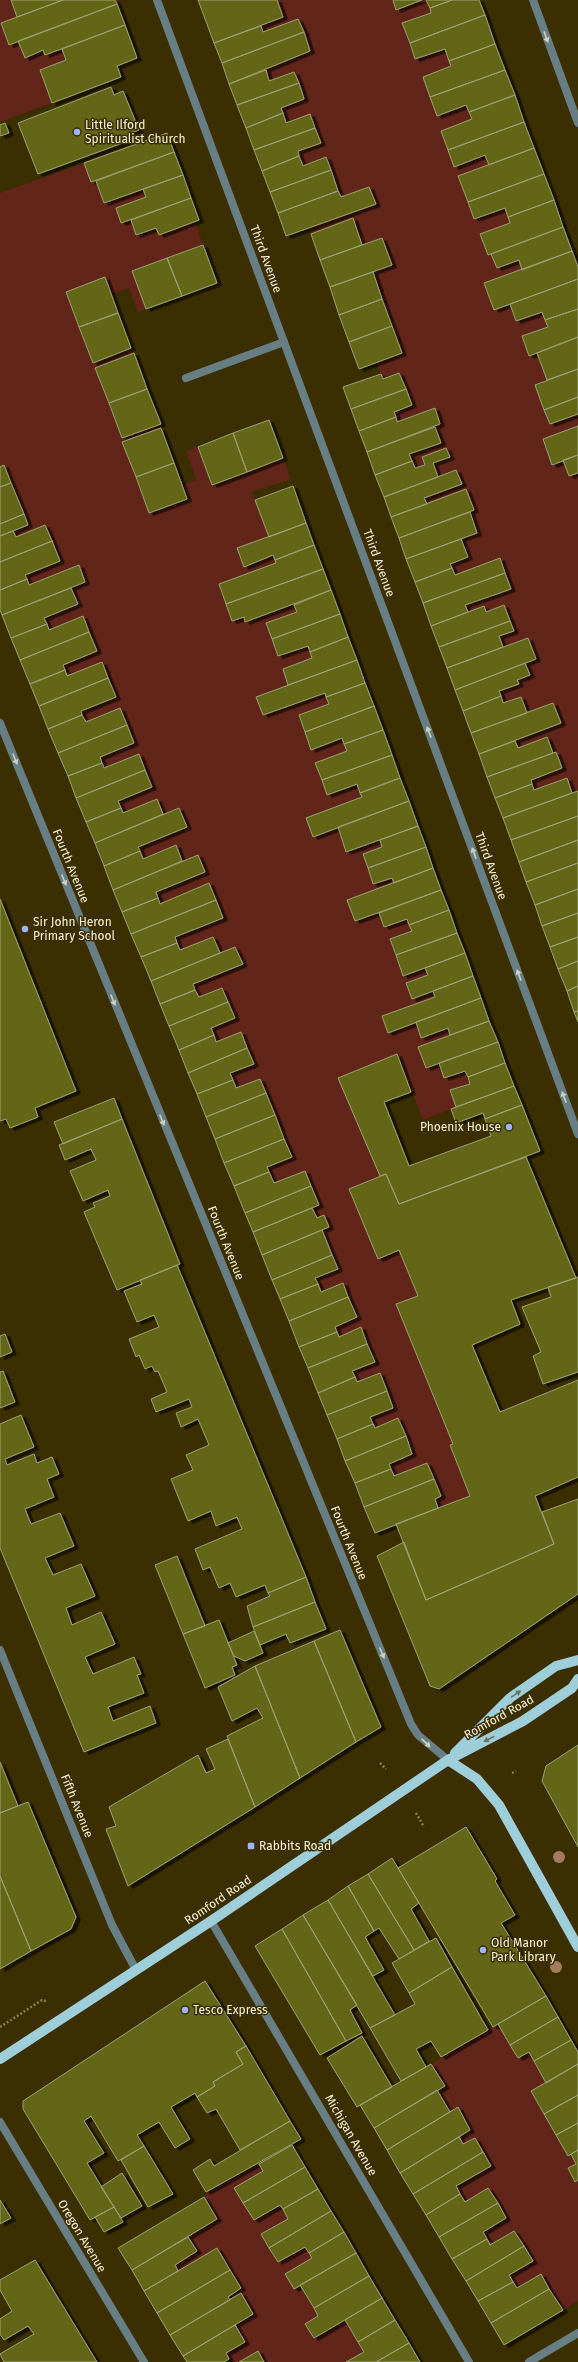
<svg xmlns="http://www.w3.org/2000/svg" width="578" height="2362" font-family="'Fira Sans',sans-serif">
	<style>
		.green { fill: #62251a }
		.building { fill: #636615; stroke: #9da274; filter: url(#shadow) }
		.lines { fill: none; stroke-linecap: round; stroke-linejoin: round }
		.path { stroke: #887d59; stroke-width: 2.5; stroke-dasharray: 2 2; stroke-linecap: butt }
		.service { stroke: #677f84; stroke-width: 8 }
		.minor { stroke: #677f84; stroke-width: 8 }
		.primary { stroke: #9dced9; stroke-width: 10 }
		.tree { fill: #a57b5f }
		.oneway { fill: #ced0c2 }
		.oneway2 { fill: #677662 }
		.poi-dot { fill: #a0b3fd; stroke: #3b2e00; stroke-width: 1.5 }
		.labels { text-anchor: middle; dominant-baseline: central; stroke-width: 3; stroke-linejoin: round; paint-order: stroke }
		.poi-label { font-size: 12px; fill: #faf3dc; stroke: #3b2e00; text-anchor: start }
		.street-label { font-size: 12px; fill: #faf3dc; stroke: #3b2e00 }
	</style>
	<defs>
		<filter id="shadow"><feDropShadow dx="4.5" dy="2.5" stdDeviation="0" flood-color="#0009"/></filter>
	</defs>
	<rect width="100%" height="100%" fill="#3b2e00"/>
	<path class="green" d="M0 0H11L17 17 1 24 9 45 18 41 25 58 43 50 45 55 62 49 66 60 52 103 0 122Z
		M277 0H393L396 9 426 0 431 13 402 24 415 59 445 49 451 66 423 77 437 115 466 105 472 119 441 131 454 167 485 155 489 165 458 177 474 219 505 208 510 223 481 235 488 255 491 254 497 268 519 260 522 270 484 283 493 310 510 304 516 321 542 312 548 327 522 337 529 356 537 353 547 380 535 385 550 424 578 414V426L543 439 552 464 563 460 578 473V791L572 793 567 778 534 790 531 780 562 768 556 752 553 753 547 737 518 748 515 741 561 723 527 713 521 697 503 703 499 691 519 684 517 680 530 675 525 663 536 659 528 638 503 647 499 636 513 631 504 605 486 612 484 606 468 612 465 605 511 588 500 558 455 575 450 564 468 557 461 539 477 533 470 512 474 510 466 490 427 504 424 498 462 484 456 470 438 477 433 463 449 457 446 448 422 457 425 465 415 468 409 454 440 443 435 427 440 424 434 408 397 422 394 412 412 405 400 373 383 379 376 362 402 353 373 272 391 265 382 238 362 245 352 218 311 234 308 227 376 204 368 187 341 197 326 157 303 166 298 151 321 142 310 115 286 123 281 108 304 99 295 72 269 81 265 68 310 50 298 19 263 32 261 26 283 17Z
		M84 163 91 182 96 181 104 203 143 189 146 197 116 209 121 223 131 220 136 235 156 228 159 235 195 221 203 245 132 271 146 309 138 313 129 288 111 294 66 292 92 362 131 348 134 353 96 368 122 438 161 424V428L122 442 149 513 187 499 182 485 196 480 186 451 198 447 212 485 283 458 291 479 252 492 269 537 244 566 273 555 276 563 219 585 232 621 244 617 246 622 294 605 297 612 266 624 278 656 308 646 312 658 283 669 288 685 256 697 263 715 325 693 329 704 299 715 311 750 342 738 347 751 316 763 327 795 357 784 362 797 338 827 347 852 380 840 382 847 363 854 373 884 392 878 394 883 347 900 355 921 379 913 384 927 407 919 412 931 390 939 403 976 425 968 428 975 406 983 412 999 433 991 435 997 382 1016 388 1032 416 1022 421 1038 448 1028 450 1035 418 1047 426 1068 439 1063 445 1078 465 1071 470 1084 451 1090 456 1107 423 1120 397 1054 338 1078 380 1176 349 1189 378 1259 399 1250 418 1296 396 1305 453 1444 450 1445 470 1496 423 1514 438 1508 435 1499 441 1496 428 1463 394 1476 389 1464 412 1454 398 1419 375 1428 370 1417 393 1408 380 1374 357 1382 352 1371 375 1361 361 1328 339 1337 335 1327 357 1317 343 1284 321 1292 315 1278 338 1269 322 1230 329 1227 324 1215 317 1218 312 1208 319 1205 305 1171 274 1183 267 1167 292 1157 260 1079 236 1088 230 1073 254 1064 241 1032 216 1042 211 1028 235 1018 223 988 199 997 193 984 242 965 235 947 220 953 213 937 180 950 175 937 223 918 209 884 160 904 156 892 198 855 182 861 175 845 143 859 138 847 179 808 163 814 157 799 123 813 118 801 152 787 139 754 104 768 100 757 134 743 120 708 86 722 81 711 116 697 102 662 67 676 63 665 97 651 83 617 49 630 44 618 78 604 71 588 85 581 79 565 29 585 25 575 60 560 45 525 16 537 13 531 28 525 4 465 0 467V193Z
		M498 2024 518 2058 529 2052 546 2083 531 2092 568 2155 571 2154 576 2164 568 2168 575 2181 578 2180V2301L563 2310 541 2274 517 2288 509 2275 533 2261 514 2231 490 2245 483 2232 506 2218 488 2188 465 2202 456 2186 491 2166 475 2138 463 2144 459 2137 470 2130 458 2108 450 2112 437 2090 431 2064Z
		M259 2164 263 2171 235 2188 254 2220 280 2205 288 2219 261 2234 278 2262 305 2247 312 2258 285 2274 294 2289 300 2285 318 2316 305 2324 314 2338 345 2320 364 2352 346 2362H264L257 2351 239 2362H231L226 2353 245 2341 235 2325 253 2314 241 2293 230 2300 228 2297 241 2288 217 2248 178 2271 175 2265 197 2251 188 2237 217 2219 204 2197 208 2195 206 2192Z"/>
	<path class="building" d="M11 0H63L17 17Z
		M63 0H115L117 4 9 45 1 23Z
		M198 0H277L283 17 214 43Z
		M393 0H422L396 10Z
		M426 0H452L430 8Z
		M452 0H479L485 15 410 43 402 23 431 13 430 8Z
		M117 4 125 25 45 55 43 50 25 58 18 41Z
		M485 15 495 44 449 61 445 49 415 59 410 43Z
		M298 19 304 32 222 63 214 43 261 26 263 32Z
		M125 25 137 58 117 66 121 77 52 103 40 70 66 60 62 49Z
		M304 32 310 51 229 84 222 63Z
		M495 44 505 70 430 97 423 77 451 66 449 61Z
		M266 70 269 81 294 72 299 83 237 105 229 84Z
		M505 70 515 95 469 112 466 105 437 116 430 97Z
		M299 83 304 99 281 108 283 113 246 128 237 105Z
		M111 87 114 95 123 91 139 130 128 134 131 140 38 174 18 123Z
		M515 95 524 122 448 150 441 131 472 119 469 112Z
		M283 113 286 123 310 114 315 128 254 150 246 128Z
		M524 122 534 148 489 165 485 155 454 167 448 150Z
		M5 123 9 133 0 136V125Z
		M315 128 321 143 298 151 299 156 262 171 254 150Z
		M167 133 174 152 91 182 84 163Z
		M534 148 544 174 468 202 458 176Z
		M174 152 183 175 104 203 96 181Z
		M299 156 303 166 326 157 331 170 270 192 262 171Z
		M331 170 338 191 278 213 270 192Z
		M544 174 554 200 508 217 505 208 474 219 468 202Z
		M183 175 191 198 121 223 116 208 146 197 143 189Z
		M369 187 376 204 286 236 278 213 338 191 341 197Z
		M191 198 199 220 159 235 156 228 136 235 131 220Z
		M554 200 563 227 488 255 480 234 510 223 508 217Z
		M353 218 362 245 320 260 311 234Z
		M563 227 572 251 522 270 519 260 497 268 491 254Z
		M382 238 392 265 330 287 320 260Z
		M203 245 217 283 182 296 167 258Z
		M572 251 578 267V279L494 310 484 283Z
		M167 258 182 296 146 309 132 271Z
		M373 272 382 299 339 315 330 287Z
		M105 277 118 313 79 327 66 292Z
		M578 279V309L545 320 542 312 516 321 510 304Z
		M382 299 392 326 349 342 339 315Z
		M578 309V337L529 356 522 336 548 327 545 320Z
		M118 313 131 348 93 363 79 327Z
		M392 326 402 353 359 369 349 342Z
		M578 337V369L547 380 537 353Z
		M134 353 147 389 109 403 95 368Z
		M578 369V397L544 410 535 385Z
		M399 373 406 389 351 409 343 387 381 374 383 379Z
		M147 389 161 424 122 438 109 403Z
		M406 389 412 405 394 412 396 417 359 431 351 409Z
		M578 397V414L550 424 544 410Z
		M435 408 440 424 367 452 359 431 396 417 397 422Z
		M269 420 283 458 247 472 233 433Z
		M578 426V455L552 465 543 439Z
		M435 427 441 443 409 454 412 461 375 475 367 452Z
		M161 428 174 463 136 477 122 442Z
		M233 433 247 472 212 485 198 447Z
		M446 448 450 457 433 463 438 477 384 497 375 475 412 461 415 468 425 465 422 457Z
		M578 455V473L569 476 563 460Z
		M174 463 187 499 149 513 136 477Z
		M4 465 11 483 0 487V467Z
		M456 470 462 484 424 498 427 504 391 517 384 497Z
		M11 483 24 514 0 524V487Z
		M293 486 306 523 269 537 255 500Z
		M466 489 474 510 399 538 391 517Z
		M470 512 477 533 406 559 399 538Z
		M24 514 28 525 0 536V524Z
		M306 523 314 545 275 560 273 555 244 567 237 548Z
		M45 525 52 541 0 562V536L13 531 16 537Z
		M461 539 468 557 450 564 452 568 415 582 406 559Z
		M52 541 60 561 25 575 27 579 0 590V562Z
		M314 545 323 569 226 604 219 584 276 563 275 560Z
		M500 558 505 573 423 603 415 582 452 568 455 575Z
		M79 565 85 582 2 615 0 610V590L27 579 29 585Z
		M323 569 331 590 245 622 244 617 232 621 226 604Z
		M505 573 511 589 465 605 468 612 431 626 423 603Z
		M71 588 78 604 44 618 47 624 11 638 2 615Z
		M331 590 340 614 272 639 266 623 297 612 294 605Z
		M504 605 510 621 439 647 431 626 484 606 486 612Z
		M340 614 348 637 310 652 308 646 278 656 272 639Z
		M83 616 89 632 20 660 11 638 47 624 49 630Z
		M510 621 514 631 499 636 503 647 447 668 439 647Z
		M89 632 97 651 63 665 65 670 30 684 20 660Z
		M348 637 357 660 288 685 283 669 312 658 310 652Z
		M528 638 536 659 455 690 447 668Z
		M357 660 365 683 326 697 325 693 263 715 256 697Z
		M102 662 108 678 39 706 30 684 65 670 67 676Z
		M525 663 530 675 517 680 519 684 499 691 501 696 463 711 455 690Z
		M108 678 116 697 81 711 82 715 48 729 39 706Z
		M365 683 374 706 305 732 299 715 329 704 326 697Z
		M501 696 503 703 521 697 527 713 471 733 463 711Z
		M553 703 561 723 479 754 471 733Z
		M374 706 383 730 344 744 342 738 311 750 305 732Z
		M120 708 127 725 58 753 48 729 82 715 86 722Z
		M127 725 134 743 100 757 102 763 68 776 58 753Z
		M383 730 392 755 322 780 315 763 347 751 344 744Z
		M547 737 553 753 487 777 479 754 515 741 518 748Z
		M556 752 562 768 531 780 532 784 495 798 487 777Z
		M139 754 145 770 76 798 68 776 102 763 104 768Z
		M392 755 400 778 360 793 357 784 327 795 322 780Z
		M145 770 152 787 118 801 121 808 86 822 76 798Z
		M400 778 409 801 313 837 306 818 362 797 360 793Z
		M567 778 572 793 503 818 495 798 532 784 534 790Z
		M578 791V816L511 840 503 818Z
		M157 799 163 814 95 843 86 822 121 808 123 813Z
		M409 801 418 826 346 852 338 827Z
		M179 808 187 827 138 847 140 851 104 866 95 843Z
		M578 816V840L519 862 511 840Z
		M418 826 426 847 368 868 363 854 382 847 380 840Z
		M578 840V863L526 882 519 862Z
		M176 845 182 861 113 890 104 866 140 851 143 859Z
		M426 847 433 868 394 883 392 878 373 884 368 868Z
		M198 855 205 872 156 892 158 898 122 912 113 890Z
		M578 863V889L535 905 526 882Z
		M433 868 441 890 355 921 347 900Z
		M209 883 216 900 131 934 122 912 158 898 160 904Z
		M578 889V913L542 926 535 905Z
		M441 890 449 910 409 925 407 919 384 927 379 913Z
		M0 899 76 1091 35 1108 38 1117 10 1128 6 1119 0 1121Z
		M216 900 223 918 175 937 177 943 141 957 131 934Z
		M449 910 457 933 396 955 390 939 412 931 409 925Z
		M578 913V937L550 947 542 926Z
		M457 933 465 953 403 976 396 955Z
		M213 937 220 953 151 981 141 957 177 943 180 950Z
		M578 937V961L558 969 550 947Z
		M235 947 243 964 193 984 195 990 160 1004 151 981Z
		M465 953 473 976 412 999 406 983 428 975 425 968Z
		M578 961V986L567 991 558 969Z
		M473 976 481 998 388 1033 382 1016 435 997 433 991Z
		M578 986V1011L574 1012 567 991Z
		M222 988 228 1002 169 1026 160 1004 195 990 199 997Z
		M481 998 489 1021 450 1035 448 1028 421 1038 416 1022Z
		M228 1002 235 1018 211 1028 214 1035 179 1050 169 1026Z
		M578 1011V1022L574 1012Z
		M489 1021 498 1042 426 1068 418 1047Z
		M241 1032 247 1048 188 1073 179 1050 214 1035 216 1042Z
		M498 1042 505 1063 468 1077 465 1071 444 1078 439 1063Z
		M247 1048 254 1064 230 1073 233 1080 197 1094 188 1073Z
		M397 1054 411 1092 384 1102 409 1166 491 1136 485 1119 522 1105 540 1151 399 1204 386 1174 380 1176 338 1078Z
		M505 1063 514 1086 456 1107 450 1090 470 1084 468 1077Z
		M260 1079 266 1093 206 1117 197 1094 233 1080 236 1088Z
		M514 1086 522 1105 485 1119 483 1113 456 1123 451 1109Z
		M266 1093 275 1115 215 1139 206 1117Z
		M114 1098 122 1119 63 1144 54 1122Z
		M275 1115 284 1139 224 1163 215 1139Z
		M122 1119 180 1264 117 1290 84 1212 95 1207 93 1203 110 1196 108 1190 83 1201 70 1171 96 1160 91 1149 65 1160 59 1145Z
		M284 1139 292 1157 267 1167 269 1172 234 1186 224 1163Z
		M526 1157 576 1278 511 1300 520 1324 472 1345 500 1412 578 1380V1477L535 1496 554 1544 426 1600 396 1524 470 1496 450 1445 453 1444 396 1304 418 1296 399 1250 378 1259 349 1189 386 1174 399 1204Z
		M305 1171 311 1186 245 1213 234 1186 269 1172 274 1183Z
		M311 1186 319 1205 253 1232 245 1213Z
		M312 1208 317 1218 324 1215 329 1227 262 1255 253 1232Z
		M322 1230 332 1255 272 1280 262 1255Z
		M332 1255 338 1269 315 1278 318 1284 280 1299 272 1280Z
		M177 1265 306 1577 268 1593 265 1585 236 1597 230 1583 219 1588 210 1567 203 1570 195 1549 242 1529 237 1517 216 1526 211 1511 188 1521 171 1479 193 1470 186 1455 209 1445 198 1419 181 1427 176 1413 192 1407 189 1399 156 1412 151 1399 167 1392 158 1371 155 1372 152 1366 145 1369 139 1355 136 1357 129 1339 159 1327 154 1315 137 1322 124 1291 142 1284 140 1280Z
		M578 1277V1372L543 1384 533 1356 541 1352 522 1307 551 1297 548 1287Z
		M343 1283 348 1297 289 1321 280 1299 318 1284 321 1292Z
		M348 1297 357 1317 335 1327 337 1332 299 1347 289 1321Z
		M361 1327 367 1344 308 1368 299 1347 337 1332 339 1337Z
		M5 1334 12 1352 0 1357V1336Z
		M367 1344 375 1362 352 1371 355 1377 318 1393 308 1368Z
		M3 1371 15 1402 0 1408V1372Z
		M380 1373 387 1391 327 1415 318 1393 355 1377 357 1382Z
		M387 1391 393 1408 370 1417 373 1424 337 1439 327 1415Z
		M21 1415 34 1447 5 1459 7 1465 34 1454 37 1463 52 1457 59 1474 47 1479 54 1497 25 1509 31 1524 60 1513 74 1546 45 1558 53 1575 81 1564 95 1596 66 1608 72 1625 101 1612 115 1644 85 1657 93 1674 134 1657 141 1674 137 1675 144 1693 108 1707 113 1721 150 1706 156 1723 84 1752 0 1548V1424Z
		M398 1418 406 1436 345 1461 337 1439 373 1424 375 1428Z
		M406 1436 412 1454 389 1464 391 1469 355 1483 345 1461Z
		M427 1463 434 1479 364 1507 355 1483 391 1469 394 1476Z
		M434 1479 441 1496 435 1499 438 1508 375 1533 364 1507Z
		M578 1499V1594L439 1689 430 1686 377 1556 404 1542 426 1600 554 1544 542 1512Z
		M177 1556 205 1626 183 1634 155 1565Z
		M306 1577 315 1602 253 1627 247 1606 270 1596 268 1593Z
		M315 1602 326 1629 290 1643 286 1634 260 1645 253 1627Z
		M219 1620 237 1665 232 1667 235 1675 205 1688 183 1634Z
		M340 1630 381 1727 356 1742 314 1641Z
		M254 1631 263 1653 245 1661 234 1656 228 1643Z
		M314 1641 356 1742 300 1778 255 1666Z
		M255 1666 300 1778 255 1807 227 1736 263 1718 257 1708 232 1721 218 1687Z
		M228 1739 255 1807 128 1886 106 1829 116 1826 109 1807 198 1755 206 1773 215 1769 206 1749Z
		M578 1745V1847L542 1781 546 1766Z
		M0 1762 18 1806 0 1813Z
		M28 1802 76 1917 71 1929 31 1951 0 1876V1813Z
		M466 1827 497 1879 495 1881 515 1915 501 1923 546 1996 493 2027 398 1868Z
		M392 1858 419 1903 411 1909 429 1941 414 1950 368 1874Z
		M368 1874 414 1950 399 1959 379 1928 374 1931 348 1886Z
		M0 1876 31 1951 0 1969Z
		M348 1886 374 1931 365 1937 384 1970 373 1976 328 1900Z
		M328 1900 395 2015 370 2028 303 1915Z
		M303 1915 357 2005 350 2010 362 2033 346 2041 282 1929Z
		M282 1929 346 2041 320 2055 255 1946Z
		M436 1938 452 1967 409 1993 392 1963Z
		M452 1967 488 2030 441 2057 431 2041 416 2049 426 2067 401 2081 370 2028 415 2004 409 1993Z
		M205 1981 246 2046 236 2052 243 2064 213 2082 215 2086 197 2097 195 2093 171 2107 190 2139 175 2148 159 2122 137 2135 144 2146 118 2161 91 2116 84 2121 104 2153 87 2163 114 2207 90 2220 23 2109V2101Z
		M546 1996 558 2017 510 2045 498 2024Z
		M558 2017 571 2040 534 2061 529 2052 518 2058 510 2045Z
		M362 2036 392 2087 357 2107 327 2058Z
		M571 2040 578 2052V2064L546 2083 534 2061Z
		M246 2046 290 2121 240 2150 216 2109 207 2113 197 2097 215 2086 213 2082 243 2064 236 2052Z
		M431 2064 445 2086 374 2128 360 2105Z
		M578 2064V2095L544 2114 531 2091Z
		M437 2090 450 2112 387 2150 374 2128Z
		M578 2095V2123L556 2135 544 2114Z
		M458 2107 470 2130 400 2173 387 2150Z
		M290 2121 301 2139 206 2192 193 2170 210 2159 214 2166Z
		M578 2123V2150L568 2156 556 2135Z
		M459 2137 463 2144 475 2138 483 2152 413 2194 400 2173Z
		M292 2145 305 2167 243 2203 234 2188 263 2171 259 2164Z
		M144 2146 173 2194 148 2207 121 2160Z
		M578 2150V2180L575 2182 568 2168 576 2164 571 2154Z
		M483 2152 491 2166 456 2186 460 2194 426 2215 413 2194Z
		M305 2167 318 2189 283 2209 280 2205 254 2220 243 2203Z
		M122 2173 142 2206 121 2218 101 2187Z
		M488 2188 498 2203 439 2237 426 2215 460 2194 465 2202Z
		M318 2189 331 2211 269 2248 261 2234 288 2219 283 2209Z
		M204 2197 217 2219 132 2270 118 2248Z
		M0 2200 11 2218 0 2224Z
		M498 2203 506 2218 483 2232 487 2239 452 2259 439 2237Z
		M114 2207 123 2222 104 2232 95 2217Z
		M331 2211 344 2232 309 2253 305 2247 278 2262 269 2248Z
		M514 2231 524 2246 466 2281 452 2259 487 2239 490 2245Z
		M344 2232 356 2253 294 2289 285 2274 312 2258 309 2253Z
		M188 2237 197 2251 175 2265 178 2271 144 2291 132 2270Z
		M524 2246 533 2261 509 2275 513 2282 478 2301 466 2281Z
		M217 2248 230 2270 157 2313 144 2291Z
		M356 2253 369 2276 314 2308 300 2285Z
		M35 2260 97 2362H4L0 2354 34 2334 28 2326 4 2340 0 2334V2319L12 2311 0 2290V2280Z
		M230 2270 241 2288 228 2297 230 2300 170 2335 157 2313Z
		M541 2274 549 2289 491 2323 478 2301 513 2282 517 2288Z
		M369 2276 382 2298 314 2338 305 2324 318 2316 314 2308Z
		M549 2289 563 2310 504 2345 491 2323Z
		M241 2293 253 2314 183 2356 170 2335Z
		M382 2298 395 2320 358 2342 345 2320Z
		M395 2320 409 2343 376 2362H346L364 2352 358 2342Z
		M235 2325 245 2342 226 2353 229 2359 224 2362H187L183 2356Z
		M409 2343 420 2362H376Z
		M258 2351 264 2362H239Z"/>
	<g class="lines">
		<path class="path" d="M380 1763 386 1769
			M512 1773 516 1771
			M416 1813 424 1827
			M0 2027 42 2000 46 2001"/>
		<path class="service" d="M186 378 284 342"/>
		<path class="minor" d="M157 0 578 1134
			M533 0 578 123
			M0 723 411 1724 418 1735 448 1760
			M0 1650 112 1925 136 1970
			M211 1921 469 2362
			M0 2122 144 2362
			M529 2362 578 2333"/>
		<path class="primary" d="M455 1753 510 1698 556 1666 578 1660
			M448 1760 477 1779 499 1805 578 1947
			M0 2059 211 1921 448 1760 523 1721 572 1688 578 1679"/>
	</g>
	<g class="tree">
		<circle cx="559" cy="1857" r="6"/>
		<circle cx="556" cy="1967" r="6"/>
	</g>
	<defs><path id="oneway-solid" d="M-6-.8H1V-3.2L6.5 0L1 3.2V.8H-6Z"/></defs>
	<g class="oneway">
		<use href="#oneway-solid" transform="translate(546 37) rotate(70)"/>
		<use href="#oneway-solid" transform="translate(429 732) rotate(-110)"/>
		<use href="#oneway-solid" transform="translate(15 759) rotate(68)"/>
		<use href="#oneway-solid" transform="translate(474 853) rotate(-110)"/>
		<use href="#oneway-solid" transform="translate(64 880) rotate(68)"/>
		<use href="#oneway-solid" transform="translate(519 975) rotate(-110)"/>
		<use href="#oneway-solid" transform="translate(113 1000) rotate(68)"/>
		<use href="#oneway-solid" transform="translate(564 1097) rotate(-110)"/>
		<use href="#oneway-solid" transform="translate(162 1120) rotate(68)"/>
		<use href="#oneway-solid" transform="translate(382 1653) rotate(67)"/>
		<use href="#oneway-solid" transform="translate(426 1743) rotate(43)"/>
	</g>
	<g class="oneway2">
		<use href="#oneway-solid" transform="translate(516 1694) rotate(-34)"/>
		<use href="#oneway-solid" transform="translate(489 1739) rotate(153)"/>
	</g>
	<g class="poi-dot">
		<circle cx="77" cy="132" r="4"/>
		<circle cx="25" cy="929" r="4"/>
		<circle cx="509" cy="1127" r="4"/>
		<rect x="247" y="1842" width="8" height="8" rx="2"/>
		<circle cx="483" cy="1950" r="4"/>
		<circle cx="185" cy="2010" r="4"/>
	</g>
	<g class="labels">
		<g class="poi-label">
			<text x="85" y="125">Little Ilford<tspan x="85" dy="14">Spiritualist Church</tspan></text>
			<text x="33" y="922">Sir John Heron<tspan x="33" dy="14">Primary School</tspan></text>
			<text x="501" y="1127" text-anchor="end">Phoenix House</text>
			<text x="259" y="1846">Rabbits Road</text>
			<text x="491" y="1943">Old Manor<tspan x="491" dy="14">Park Library</tspan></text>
			<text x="193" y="2010">Tesco Express</text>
		</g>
		<g class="street-label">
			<text transform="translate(266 259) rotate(70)">Third Avenue</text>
			<text transform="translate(379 563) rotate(70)">Third Avenue</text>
			<text transform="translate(71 866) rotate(68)">Fourth Avenue</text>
			<text transform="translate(491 866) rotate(70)">Third Avenue</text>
			<text transform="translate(226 1243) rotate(68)">Fourth Avenue</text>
			<text transform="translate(349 1543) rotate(68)">Fourth Avenue</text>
			<text transform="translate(499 1717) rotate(-29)">Romford Road</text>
			<text transform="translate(77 1806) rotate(68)">Fifth Avenue</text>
			<text transform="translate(218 1900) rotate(-34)">Romford Road</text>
			<text transform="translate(351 2135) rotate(60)">Michigan Avenue</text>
			<text transform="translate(82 2236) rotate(59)">Oregon Avenue</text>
		</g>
	</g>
</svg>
